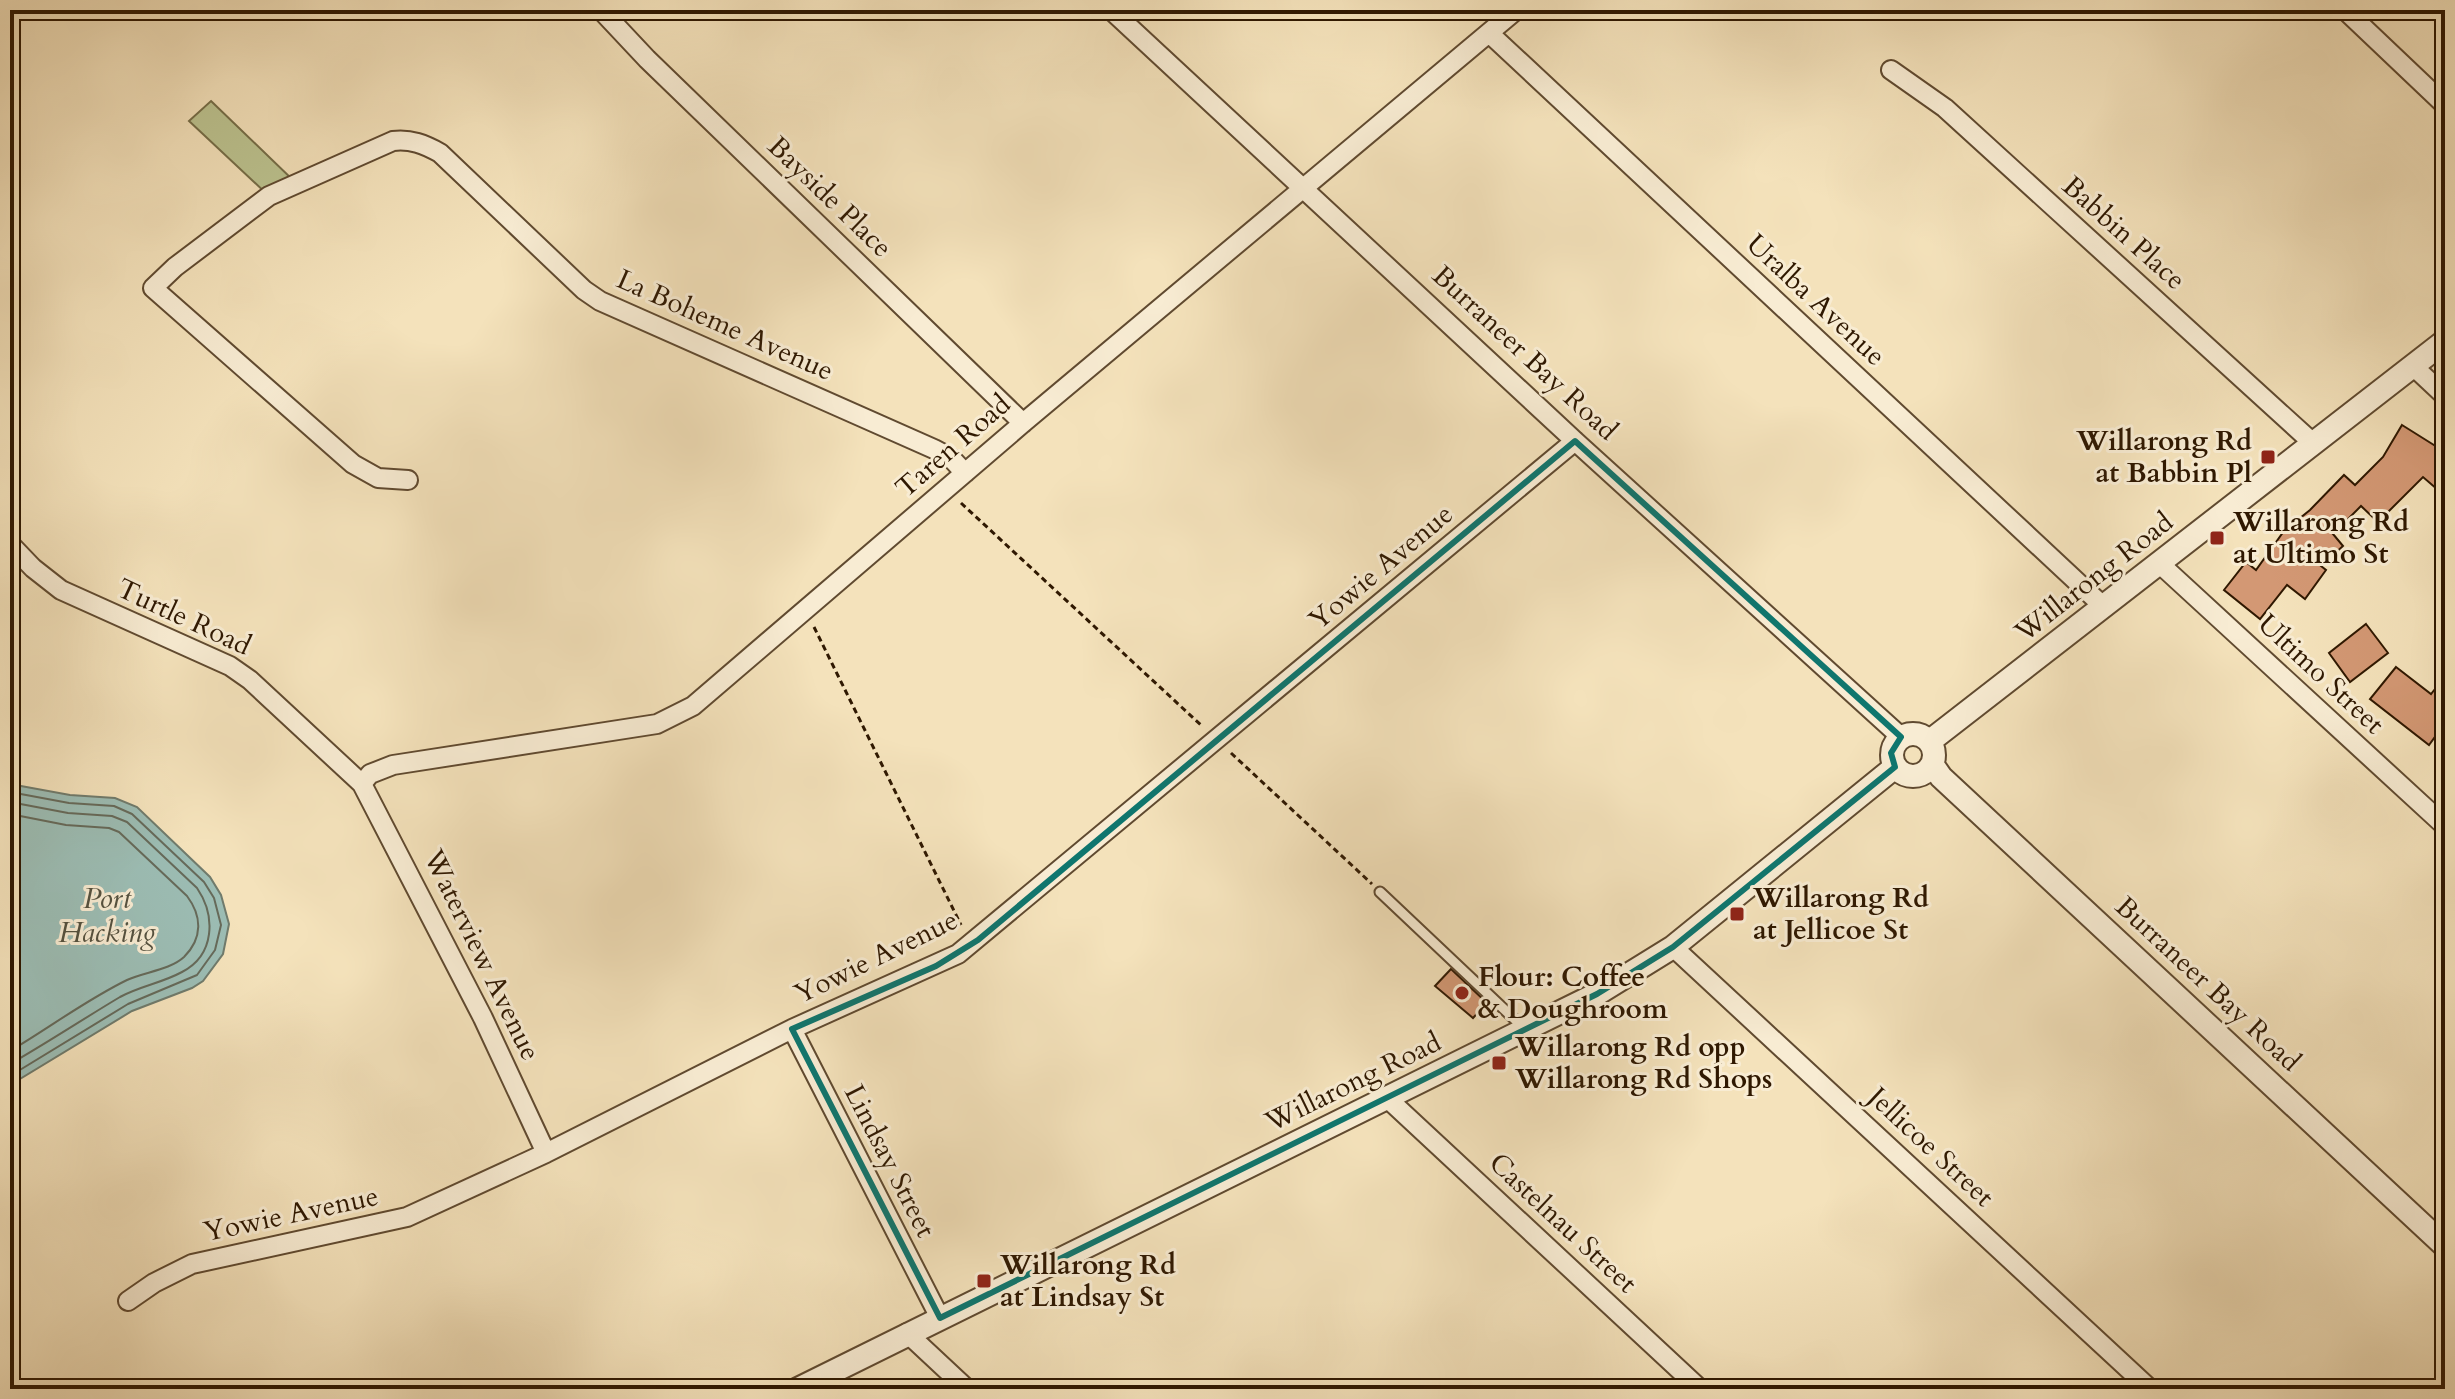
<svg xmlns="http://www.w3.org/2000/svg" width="2455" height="1399" font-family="Cardo,serif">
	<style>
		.green { fill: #bcc390; stroke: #766e48; stroke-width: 2 }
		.water { fill: #9cbdb4; stroke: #707b6c; stroke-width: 2 }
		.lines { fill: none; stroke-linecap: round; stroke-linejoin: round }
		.shore { stroke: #666a5a; stroke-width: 2 }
		.building { fill: #d39874; stroke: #2f1801; stroke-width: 2 }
		.service-casing { stroke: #604a30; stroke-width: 13 }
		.minor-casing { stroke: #604a30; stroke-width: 22 }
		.tertiary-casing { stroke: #604a30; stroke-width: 26 }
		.path { stroke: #2f1801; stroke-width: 3; stroke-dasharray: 6 4; stroke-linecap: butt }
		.service { stroke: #f8ecd3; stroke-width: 9 }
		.minor { stroke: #f8ecd3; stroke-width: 18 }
		.tertiary { stroke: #f8ecd3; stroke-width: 22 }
		.marked { fill: none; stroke: #0f766e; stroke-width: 6; stroke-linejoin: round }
		.poi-dot { fill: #8f2418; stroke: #f8ecd3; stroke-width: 3 }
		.labels { text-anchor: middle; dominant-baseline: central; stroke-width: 6; stroke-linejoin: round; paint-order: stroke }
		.street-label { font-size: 28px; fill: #2f1801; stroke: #f8ecd3 }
		.poi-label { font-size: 28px; font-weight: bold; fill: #2f1801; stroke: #f8ecd3; text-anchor: start }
		.water-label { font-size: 30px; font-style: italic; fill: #555240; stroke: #f8ecd3 }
	</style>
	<rect width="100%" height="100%" fill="#f4e2bb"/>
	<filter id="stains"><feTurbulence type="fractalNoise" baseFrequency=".0025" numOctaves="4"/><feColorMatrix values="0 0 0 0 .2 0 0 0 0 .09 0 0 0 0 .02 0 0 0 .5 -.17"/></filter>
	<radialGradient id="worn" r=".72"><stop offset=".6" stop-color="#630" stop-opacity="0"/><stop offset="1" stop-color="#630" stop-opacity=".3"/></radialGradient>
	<path class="green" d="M211 101 296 183 269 196 189 121Z"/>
	<path class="water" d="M10 784 70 795 115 798 137 807 210 877 221 895 229 924 223 954 203 981 192 988 132 1011 10 1085Z"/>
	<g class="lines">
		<path class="shore" d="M10 792 69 803 114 806 132 814 204 882 214 898 221 925 215 950 197 975 128 1004 10 1076
			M10 802 68 813 112 816 127 822 197 888C216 916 215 955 182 972 162 983 140 986 120 997 83 1019 47 1043 10 1064
			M10 814 66 825 109 828 119 832 187 896C202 916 203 938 184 957 170 970 144 972 127 980 86 1000 49 1028 10 1051"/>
	</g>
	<path class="building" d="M2402 425 2445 452V496L2423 477 2378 522 2361 506 2333 534 2343 546 2321 566 2326 570 2305 599 2287 585 2260 619 2224 590 2246 562 2256 570 2284 531 2310 510 2344 475 2355 485 2383 457Z
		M2366 624 2388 653 2350 682 2329 653Z
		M2396 667 2431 694 2435 689 2445 696V723L2429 745 2370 699Z
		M1451 969 1487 1003 1473 1018 1435 986Z"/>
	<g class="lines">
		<defs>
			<path id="service" d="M1380 892 1526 1030"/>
			<path id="minor" d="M601 10 647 59 1023 423
				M1111 10 1575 441 1901 737
				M2345 10 2445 105
				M1489 33 2104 607
				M1891 70 1945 108 2314 444
				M2413 366 2445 396
				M408 480 378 478 353 464 153 288 175 267 269 196 393 141C411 139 424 144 440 153L584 290 600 301 934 449 951 458 965 473
				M10 544 33 568 61 590 230 666 250 680 362 784 483 1018 546 1153
				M2160 564 2445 826
				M362 784 370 774 393 765 657 724 693 706 1023 423 1516 10
				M1673 947 2150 1389
				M792 1029 940 1318
				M1387 1098 1700 1389
				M128 1301 154 1283 192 1264 407 1217 546 1153 792 1029 958 954 1575 441
				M907 1333 967 1389"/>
			<path id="tertiary" d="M1892 755a21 21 0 1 1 42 0a21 21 0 1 1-42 0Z
				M1930 741 2445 341
				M1932 764 1941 777 2445 1246
				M798 1389 1597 994 1673 947 1895 767"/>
		</defs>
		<use href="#service" class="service-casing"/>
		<use href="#minor" class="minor-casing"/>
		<use href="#tertiary" class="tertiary-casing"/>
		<path class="path" d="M961 503 1202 726
			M814 627 961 925
			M1231 753 1372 884"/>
		<use href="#service" class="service"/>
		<use href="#minor" class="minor"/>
		<use href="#tertiary" class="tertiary"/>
	</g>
	<path class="marked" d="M1575 441 1901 737 1891 753 1895 767 1673 947 1597 994 940 1318 792 1029 936 966 978 940Z"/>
	<g class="poi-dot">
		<rect x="2260" y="449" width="16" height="16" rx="4"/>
		<rect x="2209" y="530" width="16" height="16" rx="4"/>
		<rect x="1729" y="906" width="16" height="16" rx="4"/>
		<circle cx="1462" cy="993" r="8"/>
		<rect x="1491" y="1055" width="16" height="16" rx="4"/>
		<rect x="976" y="1273" width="16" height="16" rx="4"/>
	</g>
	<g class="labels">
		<g class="street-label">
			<text transform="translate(830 197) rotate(44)">Bayside Place</text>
			<text transform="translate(2124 233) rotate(42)">Babbin Place</text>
			<text transform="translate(1816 300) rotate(43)">Uralba Avenue</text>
			<text transform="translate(725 325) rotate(24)">La Boheme Avenue</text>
			<text transform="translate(1525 353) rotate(43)">Burraneer Bay Road</text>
			<text transform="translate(953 446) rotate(-41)">Taren Road</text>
			<text transform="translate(1381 567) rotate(-40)">Yowie Avenue</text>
			<text transform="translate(2094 577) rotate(-38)">Willarong Road</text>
			<text transform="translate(184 617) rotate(25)">Turtle Road</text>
			<text transform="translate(2321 674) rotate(43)">Ultimo Street</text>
			<text transform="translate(482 955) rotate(64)">Waterview Avenue</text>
			<text transform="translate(876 957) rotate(-26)">Yowie Avenue</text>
			<text transform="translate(2208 984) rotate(43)">Burraneer Bay Road</text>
			<text transform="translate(1353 1082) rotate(-26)">Willarong Road</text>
			<text transform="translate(1931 1147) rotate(43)">Jellicoe Street</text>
			<text transform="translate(890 1161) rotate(63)">Lindsay Street</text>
			<text transform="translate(291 1214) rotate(-12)">Yowie Avenue</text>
			<text transform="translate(1563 1223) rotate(43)">Castelnau Street</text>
		</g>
		<g class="poi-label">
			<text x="2252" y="441" text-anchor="end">Willarong Rd<tspan x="2252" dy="32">at Babbin Pl</tspan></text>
			<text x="2233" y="522">Willarong Rd<tspan x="2233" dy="32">at Ultimo St</tspan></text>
			<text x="1753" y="898">Willarong Rd<tspan x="1753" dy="32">at Jellicoe St</tspan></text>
			<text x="1478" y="977">Flour: Coffee<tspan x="1478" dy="32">&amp; Doughroom</tspan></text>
			<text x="1515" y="1047">Willarong Rd opp<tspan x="1515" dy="32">Willarong Rd Shops</tspan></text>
			<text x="1000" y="1265">Willarong Rd<tspan x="1000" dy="32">at Lindsay St</tspan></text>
		</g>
		<g class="water-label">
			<text x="107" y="898">Port<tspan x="107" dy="34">Hacking</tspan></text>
		</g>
	</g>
	<rect width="2455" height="1399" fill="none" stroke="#f4e2bb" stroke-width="40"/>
	<rect x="12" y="12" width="2431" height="1375" fill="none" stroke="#2f1801" stroke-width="4"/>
	<rect x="20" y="20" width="2415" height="1359" fill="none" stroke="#2f1801" stroke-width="2"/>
	<rect width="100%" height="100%" filter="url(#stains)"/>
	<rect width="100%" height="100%" fill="url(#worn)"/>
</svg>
